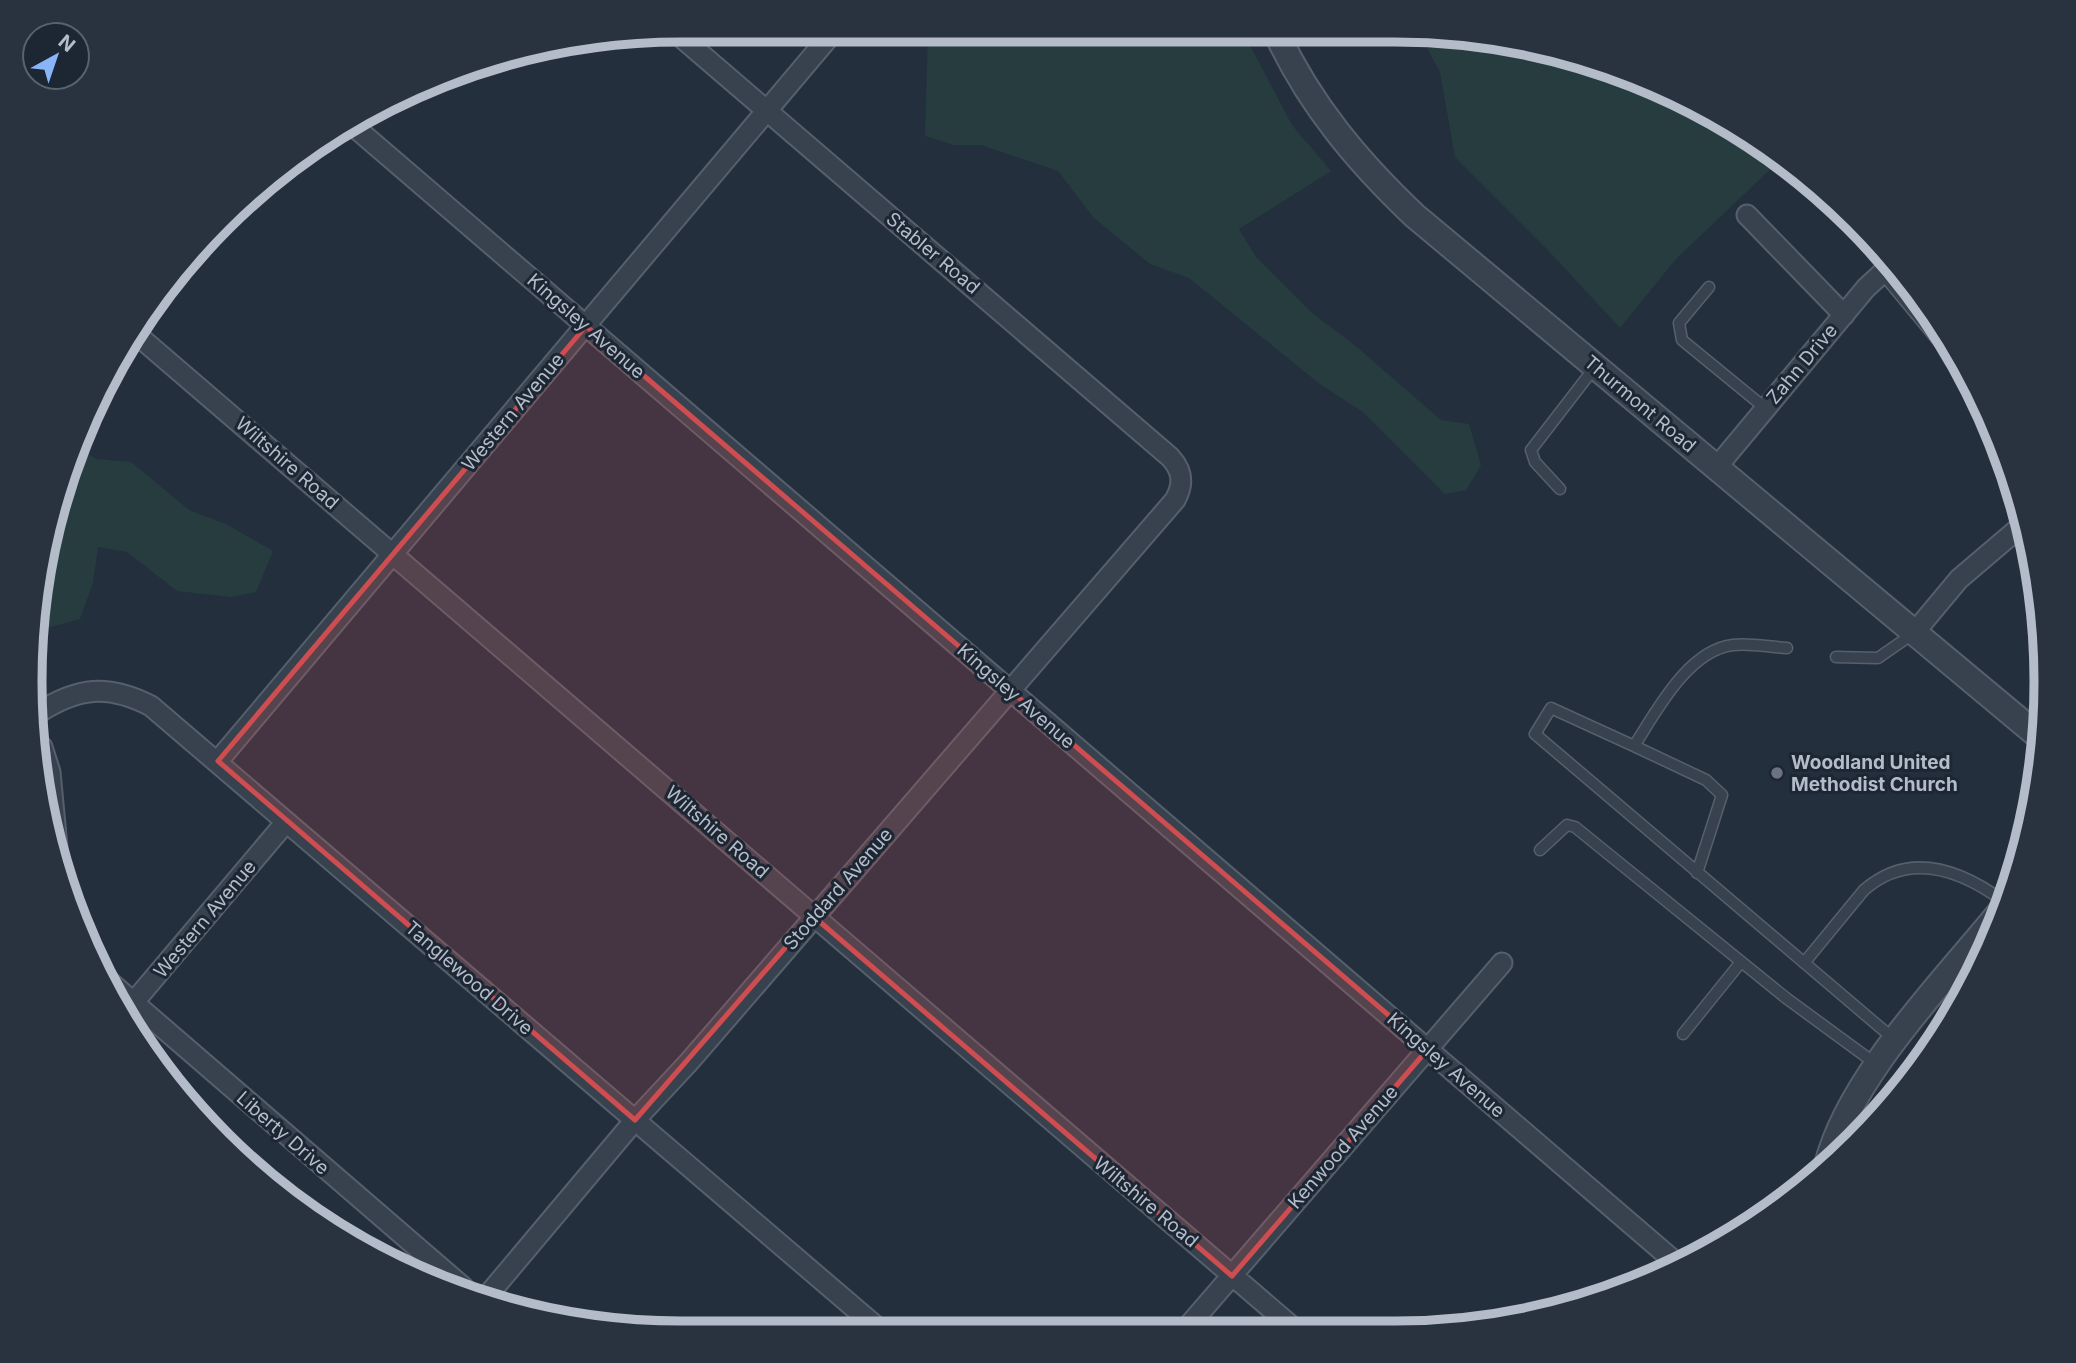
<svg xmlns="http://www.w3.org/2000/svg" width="2076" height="1363" font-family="Inter,sans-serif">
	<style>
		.green { fill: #263c3f }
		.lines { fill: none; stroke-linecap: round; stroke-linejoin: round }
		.service-casing { stroke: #565f6c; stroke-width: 13 }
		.minor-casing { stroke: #565f6c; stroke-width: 23 }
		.tertiary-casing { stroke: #565f6c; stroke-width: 28 }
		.service { stroke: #38414e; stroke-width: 10 }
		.minor { stroke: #38414e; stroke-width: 19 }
		.tertiary { stroke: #38414e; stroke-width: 24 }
		.marked { fill: #ce4d50; fill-opacity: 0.2; stroke: #ce4d50; stroke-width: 5; stroke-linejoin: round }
		.worship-dot { fill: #6b7280; stroke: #1d2633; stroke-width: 2.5 }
		.labels { text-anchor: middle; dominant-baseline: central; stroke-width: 6; stroke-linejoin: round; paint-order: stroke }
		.street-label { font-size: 19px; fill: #b4bcc9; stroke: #1d2633 }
		.poi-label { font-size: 19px; font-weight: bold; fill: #b4bcc9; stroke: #1d2633; text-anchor: start }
		.rim { fill: none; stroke: #b4bcc9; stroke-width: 9 }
	</style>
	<rect width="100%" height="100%" fill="#242f3e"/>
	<path class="green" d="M928 31 1244 34 1292 125 1331 171 1239 229 1256 257 1313 314 1351 342 1441 420 1469 424 1481 465 1466 490 1445 494 1363 412 1321 385 1189 278 1150 264 1093 217 1058 171 981 145H954L925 136Z
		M1420 35H1480L1682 97 1779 161 1676 259 1620 328 1544 246 1455 157 1440 72Z
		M76 446 96 459 131 462 189 510 228 525 273 551 256 592 231 597 177 591 127 552 98 547 93 583 80 619 33 632Z"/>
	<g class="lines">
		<defs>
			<path id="service" d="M1882 273 1949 354 1959 360
				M1709 287 1679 323 1682 340 1765 408
				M1560 489 1535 462 1531 450 1595 367
				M1787 648C1769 647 1750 643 1733 645 1688 650 1656 712 1634 746L1551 708 1535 734 1895 1040
				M1836 657 1878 658 1914 633
				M1634 746 1706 780 1722 795 1697 873
				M1540 850 1567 825 1575 827 1786 998 1876 1064
				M1804 963 1864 890C1910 850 1962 870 2006 903
				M1683 1034 1741 962
				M1846 1114 1865 1130"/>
			<path id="minor" d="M351 124 1681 1267
				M1747 215 1844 315
				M136 334 1297 1331
				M1716 468 1866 288 1892 264
				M1914 633 1959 579 2026 522
				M38 713C78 687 108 684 151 706L879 1329
				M42 747 50 772 59 868
				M218 761 834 31
				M104 977 463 1287
				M123 1015 286 822
				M488 1295 635 1120 689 1062 1175 500C1184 484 1183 471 1170 457L674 31
				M1184 1331 1502 963"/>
			<path id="tertiary" d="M1277 34C1310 105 1358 162 1415 216L2042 739
				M1827 1165C1849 1076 1947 978 2005 906"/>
		</defs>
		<use href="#service" class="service-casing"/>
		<use href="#minor" class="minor-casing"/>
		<use href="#tertiary" class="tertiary-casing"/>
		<use href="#service" class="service"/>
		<use href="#minor" class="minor"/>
		<use href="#tertiary" class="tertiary"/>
	</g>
	<path class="marked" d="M586 326 1428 1049 1232 1276 813 916 635 1120 218 761Z"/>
	<circle class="worship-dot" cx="1777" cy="773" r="7"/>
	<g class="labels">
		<g class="street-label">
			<text transform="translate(933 253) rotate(40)">Stabler Road</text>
			<text transform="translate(586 326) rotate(41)">Kingsley Avenue</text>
			<text transform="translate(1802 364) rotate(-50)">Zahn Drive</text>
			<text transform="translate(1640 404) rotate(40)">Thurmont Road</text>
			<text transform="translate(513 412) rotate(-50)">Western Avenue</text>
			<text transform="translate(287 463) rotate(41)">Wiltshire Road</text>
			<text transform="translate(1016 696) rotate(41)">Kingsley Avenue</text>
			<text transform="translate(717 832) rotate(41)">Wiltshire Road</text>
			<text transform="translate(838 889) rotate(-49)">Stoddard Avenue</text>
			<text transform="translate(205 919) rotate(-50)">Western Avenue</text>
			<text transform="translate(469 978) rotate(41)">Tanglewood Drive</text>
			<text transform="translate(1446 1065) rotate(41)">Kingsley Avenue</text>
			<text transform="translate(283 1133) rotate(41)">Liberty Drive</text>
			<text transform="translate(1343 1147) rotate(-49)">Kenwood Avenue</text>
			<text transform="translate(1146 1202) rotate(40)">Wiltshire Road</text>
		</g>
		<g class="poi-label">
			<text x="1791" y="762">Woodland United<tspan x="1791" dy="22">Methodist Church</tspan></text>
		</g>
	</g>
	<path d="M0 0H2076V1363H0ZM681 42H1395A639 639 0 0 1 2034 681V682A639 639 0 0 1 1395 1321H681A639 639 0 0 1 42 682V681A639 639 0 0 1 681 42Z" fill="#29323f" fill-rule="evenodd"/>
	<path class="rim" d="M681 42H1395A639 639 0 0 1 2034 681V682A639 639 0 0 1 1395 1321H681A639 639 0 0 1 42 682V681A639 639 0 0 1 681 42Z"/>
	<g transform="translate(56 56) rotate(40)"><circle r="33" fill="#1d2633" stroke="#59626f" stroke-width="2"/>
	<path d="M0-5L12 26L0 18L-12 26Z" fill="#8ab4f8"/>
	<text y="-10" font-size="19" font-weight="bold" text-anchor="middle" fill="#b4bcc9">N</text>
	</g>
</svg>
